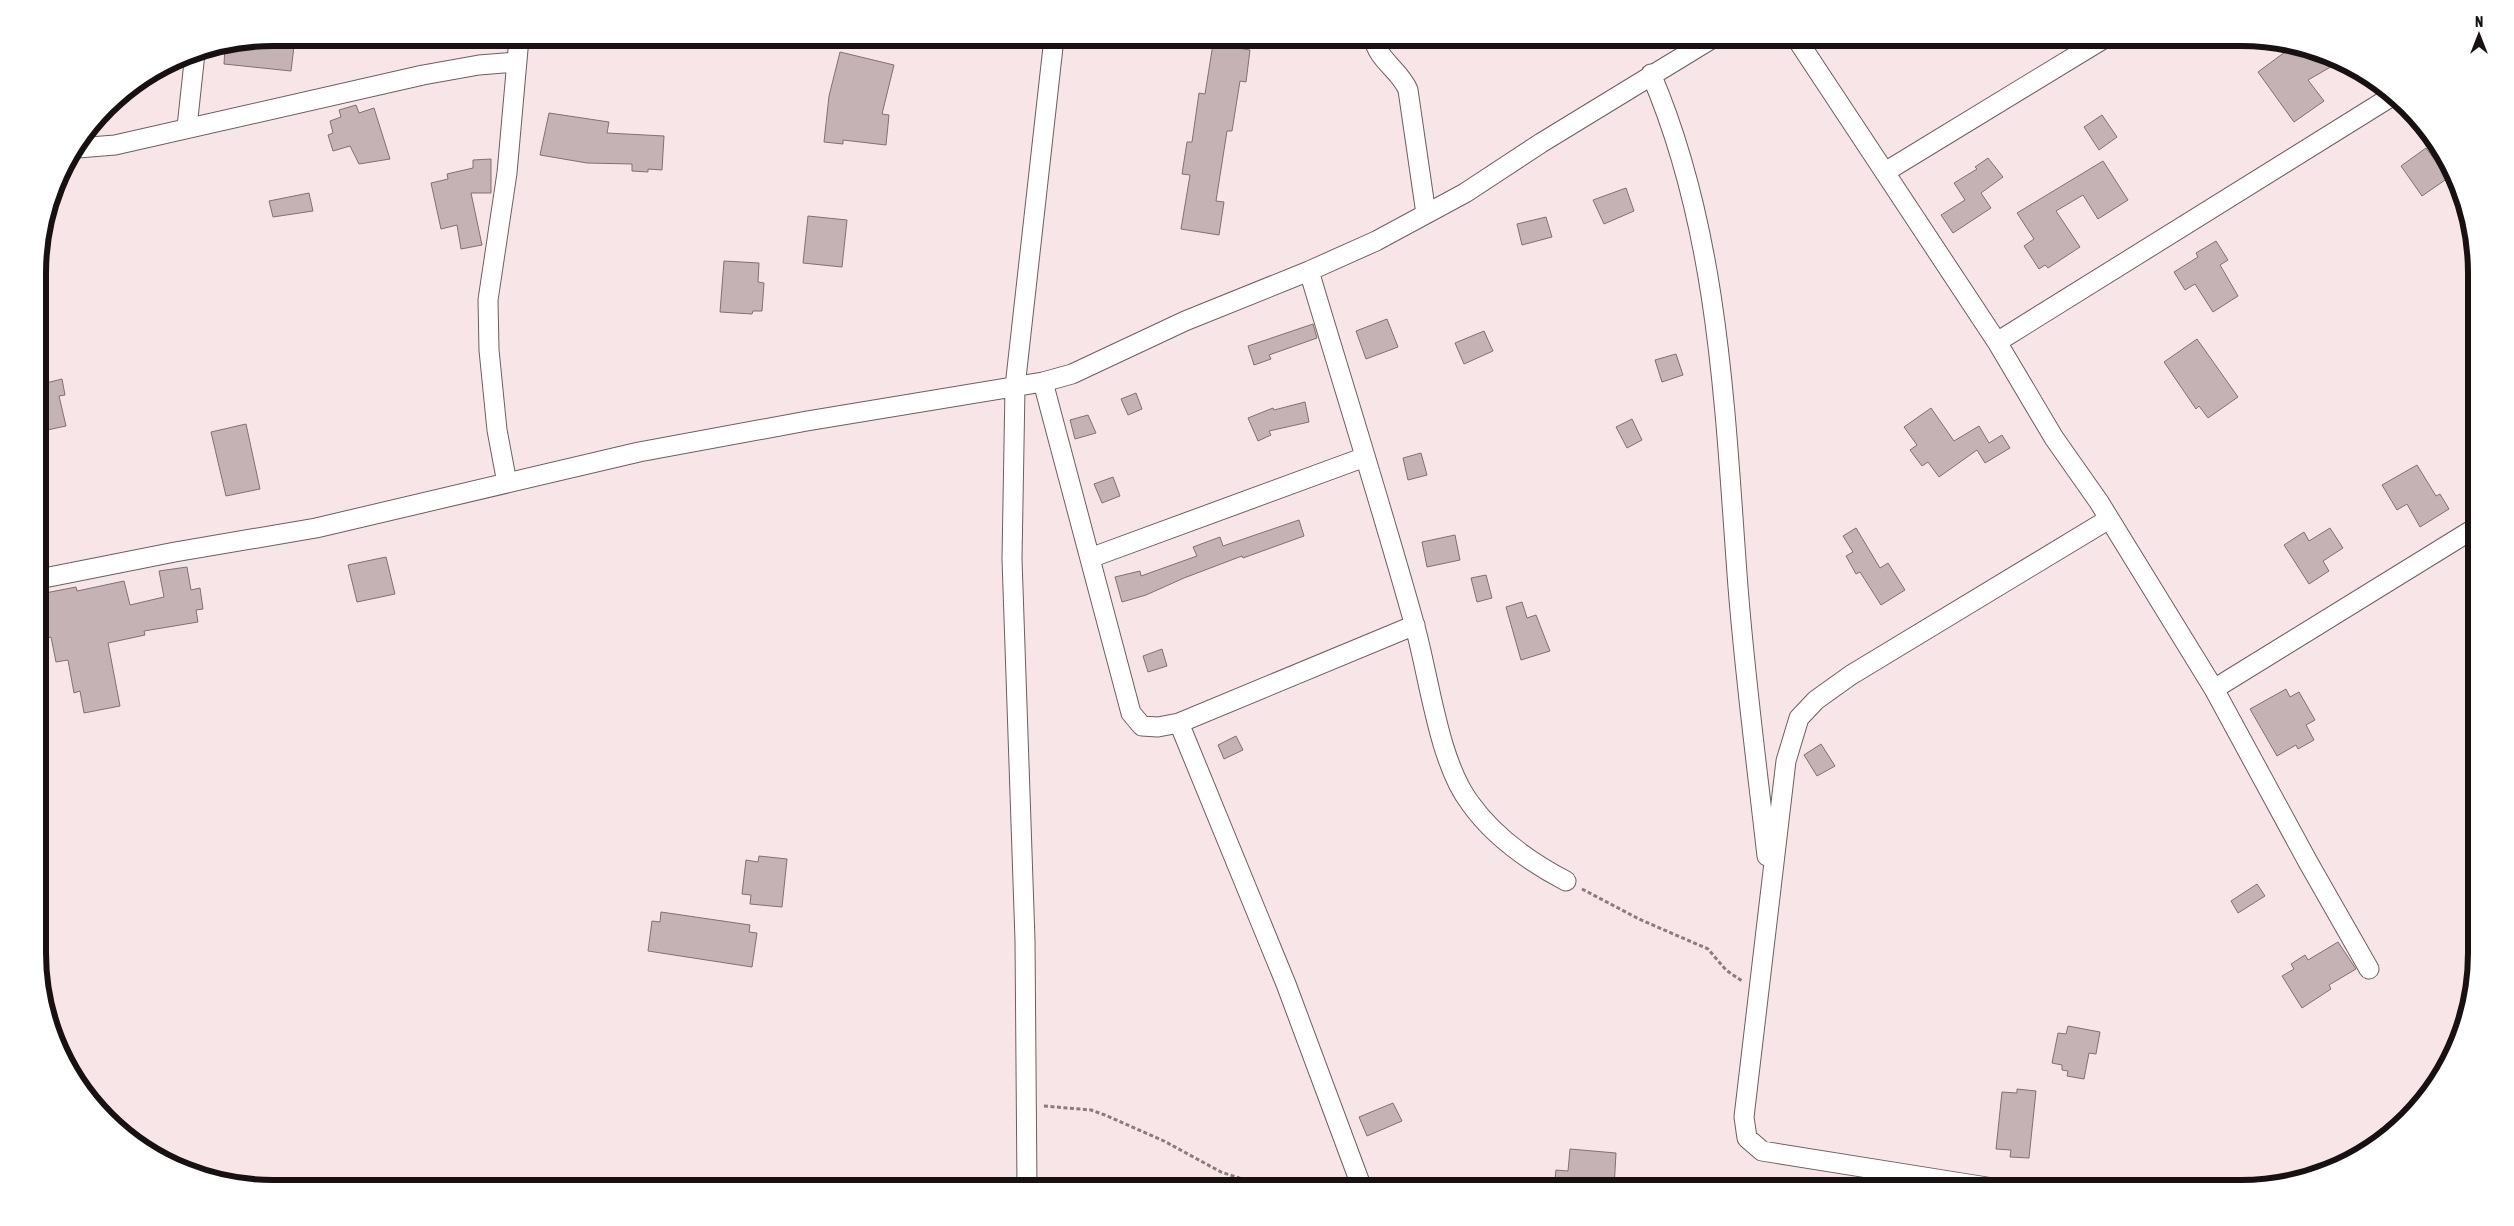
<svg xmlns="http://www.w3.org/2000/svg" width="2514" height="1226" font-family="'Asap Condensed',sans-serif">
	<style>
		.building { fill: #c4b2b4; stroke: #817072 }
		.lines { fill: none; stroke-linecap: round; stroke-linejoin: round }
		.minor-casing { stroke: #6d5e60; stroke-width: 21 }
		.path { stroke: #887c7e; stroke-width: 3; stroke-dasharray: 4 2.5; stroke-linecap: butt }
		.minor { stroke: #fff; stroke-width: 19 }
		.rim { fill: none; stroke: #171112; stroke-width: 6 }
	</style>
	<rect width="100%" height="100%" fill="#f8e5e8"/>
	<path class="building" d="M273 38H295L291 71 224 64 225 47Z
		M1213 44 1250 50 1246 82 1240 81 1232 131H1227L1216 201 1224 202 1219 235 1181 229 1190 175 1182 174 1187 142H1192L1199 93 1205 94Z
		M2289 49 2341 61 2308 80 2324 101 2294 122 2258 72Z
		M840 52 894 65 882 114 889 115 886 145 843 140V144L824 142 829 96Z
		M356 105 359 113 374 108 390 159 359 164 350 146 333 151 328 135 333 133 330 121 341 117 339 110Z
		M549 113 609 122 607 133 664 136 662 170 648 169V172L632 171V164L587 163 540 155Z
		M2102 115 2117 137 2099 150 2084 127Z
		M2426 148 2448 178 2422 196 2401 166Z
		M1988 158 2003 177 1981 193 1991 208 1953 233 1941 215 1965 200 1954 183 1977 169 1975 167Z
		M491 159V193H471L482 245 461 249 457 225 441 229 431 183 448 179 447 174 473 168V160Z
		M2103 161 2128 200 2098 219 2083 195 2056 211 2080 247 2048 268 2045 265 2039 269 2024 246 2034 239 2017 213Z
		M1626 188 1634 211 1604 224 1593 200Z
		M309 193 313 211 273 217 269 201Z
		M808 216 847 220 842 267 803 263Z
		M1546 217 1552 237 1522 245 1517 224Z
		M2216 241 2228 260 2220 265 2238 296 2213 312 2195 284 2185 290 2174 272 2198 257 2196 253Z
		M724 261 759 263 758 282 764 283 762 311H753L752 314 720 312Z
		M1387 319 1398 347 1366 359 1356 331Z
		M1313 324 1317 338 1269 355 1271 359 1254 365 1248 346Z
		M1484 331 1493 351 1464 364 1455 343Z
		M2197 339 2238 397 2208 418 2199 406 2196 409 2164 362Z
		M1676 354 1683 375 1662 382 1655 360Z
		M62 379 65 395 59 396 66 426 38 432V385Z
		M1136 393 1142 409 1128 415 1121 399Z
		M1305 402 1309 422 1269 431 1271 435 1258 441 1248 418 1273 408 1274 410Z
		M1931 408 1954 441 1979 426 1989 443 2002 435 2010 448 1985 463 1977 450 1939 477 1928 462 1922 466 1910 450 1917 445 1904 427Z
		M1088 415 1096 433 1075 439 1070 420Z
		M1632 419 1642 440 1627 448 1616 427Z
		M246 424 260 489 226 496 211 432Z
		M1421 453 1427 475 1408 480 1403 458Z
		M2417 465 2436 496 2440 494 2449 509 2420 527 2407 504 2397 510 2382 485Z
		M1113 477 1120 496 1102 503 1094 484Z
		M1299 520 1304 536 1243 558 1242 556 1184 578 1146 595 1122 602 1115 577 1140 571 1141 576 1197 556 1193 547 1220 537 1223 546Z
		M1856 528 1880 568 1888 563 1905 590 1881 605 1860 572 1856 574 1846 556 1853 552 1843 536Z
		M2330 528 2343 548 2323 561 2329 571 2309 584 2284 545 2304 532 2309 541Z
		M1455 535 1460 560 1427 567 1422 542Z
		M386 557 395 594 357 602 348 565Z
		M187 567 191 590 200 588 203 609 196 610 198 622 144 631 145 635 108 643 120 706 84 713 80 691 74 693 68 660 56 662 51 637 43 639 39 619V610L44 609 40 594 76 587 77 591 124 581 130 605 164 597 159 571Z
		M1486 575 1492 598 1477 602 1471 578Z
		M1522 602 1527 618 1536 615 1550 651 1521 660 1506 607Z
		M1162 649 1167 666 1148 672 1143 656Z
		M2286 689 2290 697 2299 692 2315 720 2306 725 2314 740 2298 749 2296 745 2277 756 2250 709Z
		M1236 736 1243 750 1224 759 1218 745Z
		M1821 744 1835 766 1817 776 1804 755Z
		M759 856 787 859 782 907 750 904 751 895 742 894 746 860 758 862Z
		M2257 884 2265 896 2238 913 2231 901Z
		M661 912 750 925 749 932 757 933 752 967 648 951 652 921 660 922Z
		M2338 942 2356 969 2329 985 2331 989 2302 1008 2282 976 2294 969 2291 964 2305 955 2308 960Z
		M2068 1026 2100 1032 2096 1054 2089 1053 2084 1079 2067 1076 2068 1071 2062 1070V1065L2052 1063 2058 1033 2066 1034Z
		M2017 1089 2036 1091 2029 1158 2010 1157 2011 1150 1996 1149 2002 1092 2017 1093Z
		M1393 1103 1402 1121 1367 1136 1359 1117Z
		M1570 1149 1616 1153 1614 1188H1554L1556 1170 1568 1171Z"/>
	<g class="lines">
		<defs>
			<path id="minor" d="M1374 38C1377 60 1400 70 1408 90L1426 214
				M1796 38 1997 342 2054 438 2099 502 2214 689 2308 862 2369 969
				M1651 74C1720 235 1725 415 1738 587 1745 677 1757 767 1767 856
				M187 127 195 53
				M78 148 115 145 423 75 479 65 516 62
				M1885 172 2105 38
				M1309 271C1344 388 1381 505 1414 623 1429 675 1438 761 1470 803 1494 837 1530 862 1566 881
				M1997 342 2389 98
				M1043 382 1131 713 1142 726 1158 727 1179 723 1415 625
				M507 483 497 430 489 350 488 300 507 173 519 38
				M1090 558 1365 457
				M39 579 175 552 316 528 639 452 807 421 1043 382 1072 374 1185 321 1309 271 1376 241 1465 193 1541 143 1713 38
				M2214 689 2475 528
				M1179 723 1286 984 1362 1188
				M1027 1188 1025 940 1012 559 1015 387 1054 38
				M1993 1188 1762 1151 1747 1138 1744 1117 1786 761 1799 718 1816 700 1851 675 2109 519"/>
		</defs>
		<use href="#minor" class="minor-casing"/>
		<path class="path" d="M1582 889 1639 919 1708 949 1726 970 1742 981
			M1044 1106 1091 1110 1105 1115 1164 1141 1221 1172 1269 1188"/>
		<use href="#minor" class="minor"/>
	</g>
	<path d="M0 0H2514V1226H0ZM273 46H2241A227 227 0 0 1 2468 273V953A227 227 0 0 1 2241 1180H273A227 227 0 0 1 46 953V273A227 227 0 0 1 273 46Z" fill="#fff" fill-rule="evenodd"/>
	<path class="rim" d="M273 46H2241A227 227 0 0 1 2468 273V953A227 227 0 0 1 2241 1180H273A227 227 0 0 1 46 953V273A227 227 0 0 1 273 46Z"/>
	<g transform="translate(2479 35)" stroke="#ffffff" stroke-width="4" paint-order="stroke">
	<path d="M0-4L9 19L0 12L-9 19Z" fill="#171112"/>
	<text y="-8" font-size="14" font-weight="bold" text-anchor="middle" fill="#171112">N</text>
	</g>
</svg>
